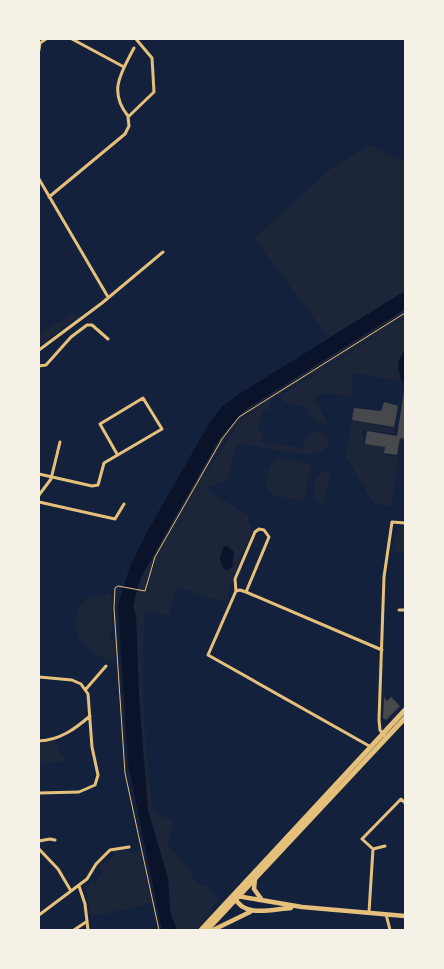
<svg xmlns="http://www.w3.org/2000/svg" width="444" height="969" font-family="'DejaVu Sans',sans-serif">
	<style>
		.green { fill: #1d2539 }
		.water { fill: #0b132b }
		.building { fill: #48494c }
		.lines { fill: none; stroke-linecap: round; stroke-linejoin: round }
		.path { stroke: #e5c07b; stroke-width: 1 }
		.minor { stroke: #e5c07b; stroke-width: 3 }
		.secondary { stroke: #e5c07b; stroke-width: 4.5 }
		.primary { stroke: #e5c07b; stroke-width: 5 }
	</style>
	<rect width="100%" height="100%" fill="#14213d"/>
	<path class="green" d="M371 145 400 160 405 157V291L329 338 254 238 334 166Z
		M405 309V317L248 414C228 429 213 457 203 479L239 422 270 400 268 410H263L258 430 263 432 262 442 299 448 304 445 307 435 317 430 327 435 329 442 325 450C311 459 260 447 242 444L236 446 228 479 205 489 251 517 248 521 253 529 231 581 226 603 177 587 168 616 145 610C141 677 144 745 153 812L174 821 167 844 190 869V874L201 886 204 884 219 900 211 908 213 911 195 930H177L170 912 168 879 148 810 139 698 136 615 133 606 136 592 151 557 220 438 238 415Z
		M74 314 77 317 39 346V333Z
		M405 318V349L398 370 401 381 353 373 351 396 325 393 314 398 329 426 316 422 307 413V407L283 402 280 396Z
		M351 420 394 428V434L367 430 363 432 362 436 365 438 364 444 385 447V455L399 457 391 507 384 506 383 502 375 506 346 456Z
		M281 459 311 464 304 501 274 495 267 488C265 476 268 462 281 459Z
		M324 471 330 472 323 505 318 503C311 494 313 477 324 471Z
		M405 527V554L392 552 398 528Z
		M111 593 113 629 108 637 115 644 116 664C96 656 70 640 76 614 78 608 84 602 87 597Z
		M56 739 61 755 68 760 39 765V744H46V741L53 742Z
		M139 849 152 903 91 917 86 889 92 881 96 883 103 871 99 868 104 861 107 863 116 854 114 851H127L135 855Z"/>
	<path class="water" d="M405 291V309L246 409 220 438 140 579 133 606 136 615 139 698 148 810 168 879 170 912 177 930H162L128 763 118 606 129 569 147 532 210 422 222 407 236 396Z
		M405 349V382L401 381 398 362Z
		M224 546 228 547 234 552 232 567 228 570 223 569 220 558Z"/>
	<path class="building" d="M404 392 405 439 400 438 397 455 384 453 385 447 365 444 367 431 397 436Z
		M384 402 398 406 394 427 352 420 354 408 381 411Z
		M384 697 387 701 391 697 400 706 386 720 383 718Z"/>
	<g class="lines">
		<path class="path" d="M159 930 125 773 114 608 115 588 118 586 145 591 155 557 222 439 239 417 405 313"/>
		<path class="minor" d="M72 39 124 67
			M39 50 40 43 46 39
			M128 116C108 91 121 73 134 48
			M39 179 108 297
			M49 197 125 134 129 126 128 117 154 92 152 58 136 39
			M39 350 102 303 163 252
			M39 366 46 365 71 337 87 325H92L108 339
			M39 474 92 486 98 485 104 463 162 429 143 398 100 424 117 454
			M39 495 51 479 60 442
			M39 502 115 519 124 504
			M236 591 208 655 371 747
			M236 591 240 590 246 592 382 650
			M236 591 235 579 255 532 259 529 264 530 269 537 246 592
			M399 610H405
			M39 677 72 680 81 684 88 694 92 747 98 775 95 785 79 792 39 793
			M86 689 106 666
			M386 738 380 730 379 720 384 577 392 522 405 523
			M39 741C60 740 75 729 90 716
			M39 841 50 839 55 840
			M39 849 58 869 71 891
			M373 849 362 839 401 799 405 803
			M79 886 85 904 88 930
			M369 912 373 849 385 846
			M386 914 390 930
			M39 915 87 879 96 864 110 850 129 847
			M74 930 86 922"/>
		<path class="secondary" d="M255 878 254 889 262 900
			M237 896 302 907 405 916
			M235 898C244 918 273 909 291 908
			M213 930 250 912"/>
		<path class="primary" d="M201 930 405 710
			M207 930 405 718"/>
	</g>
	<rect width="444" height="969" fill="none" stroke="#f6f1e7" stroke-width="80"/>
</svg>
